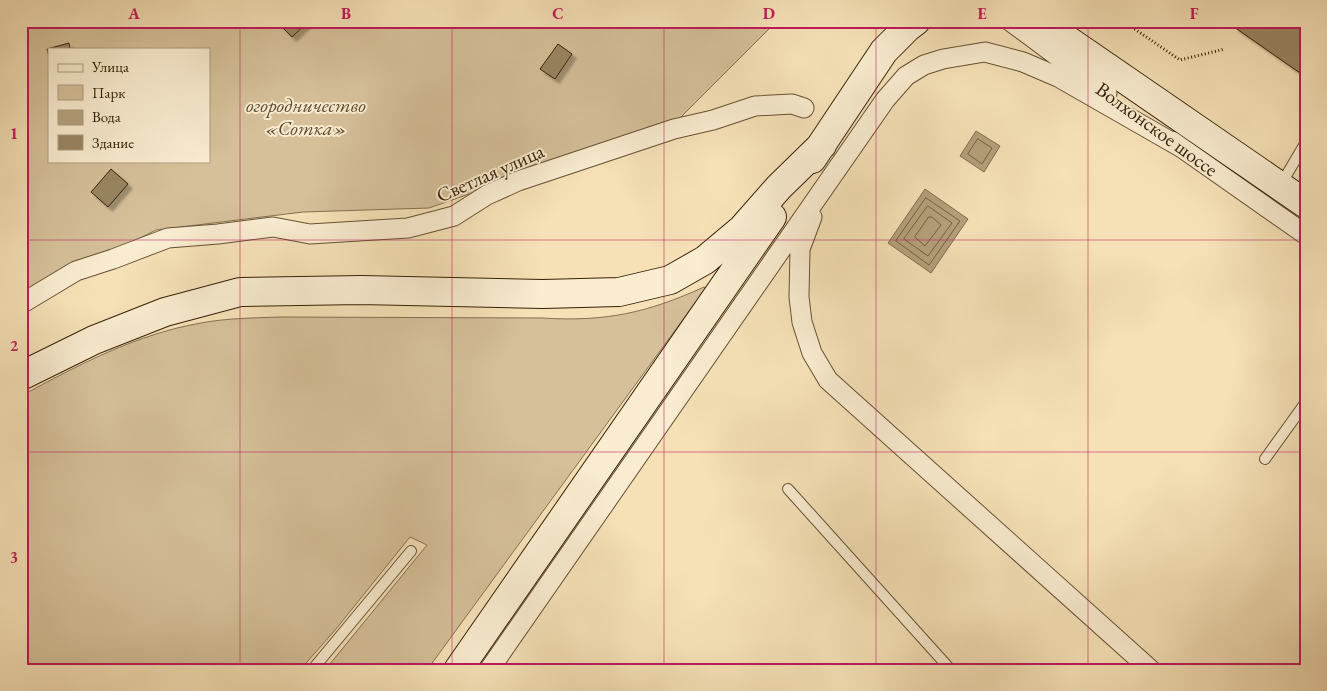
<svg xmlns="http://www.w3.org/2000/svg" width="1327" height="691" font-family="'EB Garamond',serif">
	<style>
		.green { fill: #d5c099; stroke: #857050; fill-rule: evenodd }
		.water { fill: #b4a07b; stroke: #816d4c }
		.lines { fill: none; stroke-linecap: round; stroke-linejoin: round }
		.shore { stroke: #746040; stroke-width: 1 }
		.building { fill: #998562; stroke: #352106; filter: url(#shadow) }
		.service-casing { stroke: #655132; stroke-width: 12 }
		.minor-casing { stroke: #655132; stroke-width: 21 }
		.secondary-casing { stroke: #352106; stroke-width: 30 }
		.path { stroke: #352106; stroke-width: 3; stroke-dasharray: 1 2.5; stroke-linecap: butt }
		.service { stroke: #f9ecd0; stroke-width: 10 }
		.minor { stroke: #f9ecd0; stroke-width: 19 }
		.secondary { stroke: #f9ecd0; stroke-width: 28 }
		.grid { fill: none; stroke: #c2185b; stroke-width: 1; stroke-opacity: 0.55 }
		.labels { text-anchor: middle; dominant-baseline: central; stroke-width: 4; stroke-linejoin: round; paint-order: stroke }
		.park-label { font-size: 20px; font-style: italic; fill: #5d492b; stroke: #f9ecd0 }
		.street-label { font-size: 20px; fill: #352106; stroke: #f9ecd0 }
		.neatline { fill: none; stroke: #c2185b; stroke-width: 2 }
		.grid-label { font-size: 16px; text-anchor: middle; font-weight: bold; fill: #c2185b }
	</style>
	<defs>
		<filter id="shadow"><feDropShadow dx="4.5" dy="4.5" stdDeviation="1" flood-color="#0004"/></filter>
	</defs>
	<rect width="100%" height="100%" fill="#f6e1b7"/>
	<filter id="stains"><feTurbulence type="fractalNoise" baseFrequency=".004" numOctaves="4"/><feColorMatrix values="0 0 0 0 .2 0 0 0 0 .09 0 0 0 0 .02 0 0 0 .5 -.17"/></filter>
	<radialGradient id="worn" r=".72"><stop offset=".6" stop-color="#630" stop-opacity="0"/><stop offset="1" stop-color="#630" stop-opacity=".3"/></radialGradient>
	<path class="green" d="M21 21H777L676 122 429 208 303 212 156 230 21 298ZM49 49H209V161H49Z
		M704 287 706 288 427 670H325L427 545 410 537 336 629 300 670H21V396C78 365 137 334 201 323 227 318 254 318 280 317L542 318C605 322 647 313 704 287Z"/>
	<path class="water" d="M976 131 1000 146 984 172 960 156Z
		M925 189 968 219 931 273 888 243Z"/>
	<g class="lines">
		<path class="shore" d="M978 139 992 148 982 164 968 154Z
			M926 198 960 221 929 265 896 241Z
			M928 206 952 223 928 256 904 239Z
			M929 217H932L941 225 925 246 915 237Z"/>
	</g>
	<path class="building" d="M276 21H309L292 37Z
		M1238 21H1306V64L1300 73 1234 27Z
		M69 43 70 49H49V57L47 49Z
		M558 44 572 54 555 79 540 69Z
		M111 169 128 184 108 207 91 192Z"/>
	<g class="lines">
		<defs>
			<path id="service" d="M1280 186 1306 142
				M1265 459 1306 402
				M788 489 951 670
				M312 670 411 551"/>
			<path id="minor" d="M1010 21 1107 93
				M1172 141 1306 235
				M812 217 800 249 799 297 802 322 812 353 828 380 1151 670
				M21 304 76 271 113 259 168 238 218 234 273 227 310 234 408 228 454 216 487 195 518 181 674 129 713 120 755 106 792 104 804 108
				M489 670 885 100 906 76 924 65 943 59 985 52 1023 62 1058 77 1182 148"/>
			<path id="secondary" d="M1040 21 1306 204
				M812 159 884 51 908 27 916 21
				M21 376 94 340 165 312 240 292 361 290 543 294 619 292 670 280 705 260 742 229 779 187 822 145
				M458 670 772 217"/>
		</defs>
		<use href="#service" class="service-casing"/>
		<use href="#minor" class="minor-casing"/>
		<use href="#secondary" class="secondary-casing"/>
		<path class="path" d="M1123 21 1180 60 1225 49"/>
		<use href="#service" class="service"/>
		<use href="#minor" class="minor"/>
		<use href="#secondary" class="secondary"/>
	</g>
	<path class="grid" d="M240 21V670M452 21V670M664 21V670M876 21V670M1088 21V670M21 240H1306M21 452H1306"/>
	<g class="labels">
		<g class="park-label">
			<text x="306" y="105">огородничество<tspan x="306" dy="23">«Сотка»</tspan></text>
		</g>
		<g class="street-label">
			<text transform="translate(1157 129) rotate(36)">Волхонское шоссе</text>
			<text transform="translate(490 173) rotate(-24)">Светлая улица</text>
		</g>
	</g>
	<rect width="1327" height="691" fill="none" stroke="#f6e1b7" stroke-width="55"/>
	<rect x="48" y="48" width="162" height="115" fill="#f9ecd0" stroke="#ab9b7f"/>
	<rect x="58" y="64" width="25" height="8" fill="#f9ecd0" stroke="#ab9b7f"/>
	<text x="92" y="72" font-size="15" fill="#352106">Улица</text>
	<rect x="58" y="85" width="25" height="15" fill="#d5c099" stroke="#ab9b7f"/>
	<text x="92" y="98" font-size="15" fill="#352106">Парк</text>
	<rect x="58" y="110" width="25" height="15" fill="#b4a07b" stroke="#ab9b7f"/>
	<text x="92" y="122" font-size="15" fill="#352106">Вода</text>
	<rect x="58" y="135" width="25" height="15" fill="#998562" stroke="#ab9b7f"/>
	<text x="92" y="148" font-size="15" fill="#352106">Здание</text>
	<rect x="28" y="28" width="1272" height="636" class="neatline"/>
	<g class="grid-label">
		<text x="134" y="19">A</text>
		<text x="346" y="19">B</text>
		<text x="558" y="19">C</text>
		<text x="769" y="19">D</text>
		<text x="982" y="19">E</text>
		<text x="1194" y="19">F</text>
		<text x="14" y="139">1</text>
		<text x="14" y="351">2</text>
		<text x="14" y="563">3</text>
	</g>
	<rect width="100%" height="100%" filter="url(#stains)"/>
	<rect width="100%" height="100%" fill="url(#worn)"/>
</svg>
